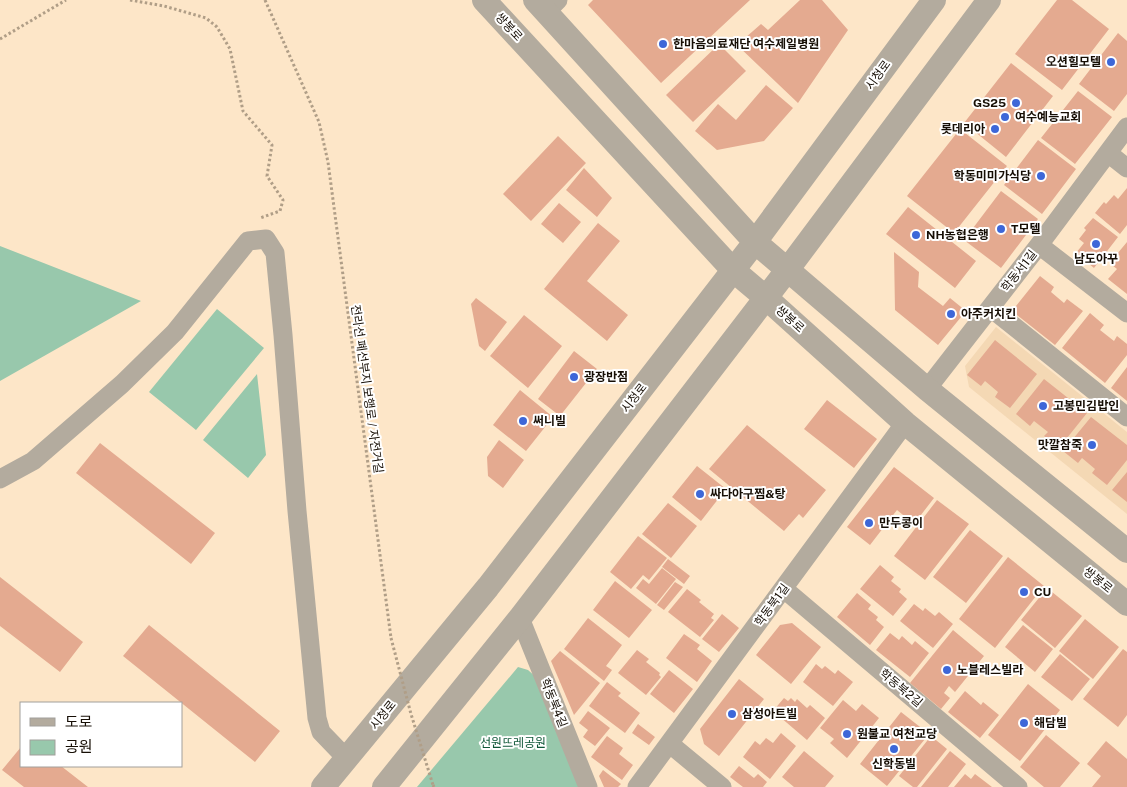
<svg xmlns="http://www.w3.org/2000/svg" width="1127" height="787" font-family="'Public Sans','Noto Sans KR',sans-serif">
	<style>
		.built { fill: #f4d8b4 }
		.green { fill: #98c8ac }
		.building { fill: #e4aa90 }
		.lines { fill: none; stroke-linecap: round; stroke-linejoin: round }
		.path { stroke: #b09e87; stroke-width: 3; stroke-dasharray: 2.5 2.5; stroke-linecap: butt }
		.minor { stroke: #b3ab9e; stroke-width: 19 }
		.tertiary { stroke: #b3ab9e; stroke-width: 24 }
		.path-bridge { stroke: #b09e87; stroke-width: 3; stroke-dasharray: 2.5 2.5; stroke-linecap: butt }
		.poi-dot { fill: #3d67d8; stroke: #fff; stroke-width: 2 }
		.labels { text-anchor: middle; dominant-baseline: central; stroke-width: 4; stroke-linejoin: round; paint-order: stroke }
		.street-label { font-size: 12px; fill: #160e05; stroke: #fff }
		.poi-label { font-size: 12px; font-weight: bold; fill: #160e05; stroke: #fff; text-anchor: start }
		.park-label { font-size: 12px; fill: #0f5738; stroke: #fff }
	</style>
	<rect width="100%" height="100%" fill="#fde6c8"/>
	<path class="built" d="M996 327 1127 432V514L969 387 965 366Z"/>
	<path class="green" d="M0 246 141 301 0 381Z
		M217 309 264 348 196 430 149 392Z
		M257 374 266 455 248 478 203 440Z
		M518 667 528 670 537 678 580 787H417Z"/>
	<path class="building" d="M593 0H750L661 83 588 5Z
		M800 0H822L848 30 798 103 737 45 761 24 768 30Z
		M1057 0H1072L1109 29 1062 90 1015 54Z
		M1118 33 1127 41V94L1114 111 1079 84Z
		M719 44 746 71 693 122 666 95Z
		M1011 63 1053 96 1006 157 964 123Z
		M766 85 793 108 764 141 717 150 695 131 718 104 736 120Z
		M1078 91 1112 117 1075 164 1041 138Z
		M960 129 1007 166 954 233 907 196Z
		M558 136 586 163 531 221 503 194Z
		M1038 140 1076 169 1042 214 1004 185Z
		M584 168 612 198 597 217 566 190Z
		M1127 188V225L1120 234 1095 213 1104 202 1106 204 1114 195 1118 199Z
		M1001 191 1038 219 1001 268 964 240Z
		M559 203 581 222 563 243 541 224Z
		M908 207 976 261 955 288 886 234Z
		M1093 218 1118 237 1094 268 1076 253 1084 243 1079 239 1086 230 1084 228Z
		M598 223 620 241 587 281 628 315 607 341 544 289Z
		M1127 242V294L1108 279 1117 269 1112 265 1120 256 1117 254Z
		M894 252 919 272 918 287 943 306 950 298 966 311 938 345 895 310Z
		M1040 276 1054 287 1051 292 1064 303 1067 299 1083 311 1055 345 1012 311Z
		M476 298 507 322 485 351 479 346 471 304Z
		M1090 313 1104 325 1100 330 1114 341 1117 336 1127 344V355L1105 383 1062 348Z
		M524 315 562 346 528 388 490 356Z
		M995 340 1037 374 1010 408 995 397 998 392 985 381 981 386 967 375Z
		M574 351 597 369 560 416 538 399Z
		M1127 367V401L1111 388Z
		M1044 379 1087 413 1059 448 1044 436 1048 432 1034 421 1030 426 1016 414Z
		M520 390 553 417 526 451 493 425Z
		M827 400 877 439 854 468 804 429Z
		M1091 417 1127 445V460L1107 485 1092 473 1095 469 1082 458 1078 463 1063 451Z
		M747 425 826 490 803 518 799 514 784 531 709 469Z
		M499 440 524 460 503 488 488 476 487 457Z
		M100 443 215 533 191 564 76 473Z
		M697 466 726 489 701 521 672 497Z
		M894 467 934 498 914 524 897 510 870 545 847 527Z
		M1127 472V502L1112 490Z
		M937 500 969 524 925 580 894 556Z
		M668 503 697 526 671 558 642 534Z
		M970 530 1003 556 966 603 933 577Z
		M638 536 667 558 649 580 643 575 631 589 610 572Z
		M1008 557 1044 586 995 648 959 619Z
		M668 559 690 576 684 584 662 567Z
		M880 565 894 577 891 581 901 589 899 592 907 599 893 616 860 589Z
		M662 568 676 579 656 604 636 588 643 579 649 584Z
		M0 577 83 642 60 672 0 626Z
		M615 581 652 610 629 638 593 610Z
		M675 582 683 587 664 610 657 605Z
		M1047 588 1082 616 1055 648 1021 620Z
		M687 589 701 600 699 602 714 614 711 618 714 620 700 637 668 612Z
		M857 593 871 605 868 609 878 617 876 620 884 627 870 645 837 617Z
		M914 604 923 611 925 608 935 616 939 612 953 624 933 648 900 621Z
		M722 614 739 628 719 652 702 639Z
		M588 618 622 645 606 666 612 670 604 681 564 649Z
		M1085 619 1119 647 1093 679 1059 651Z
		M792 623 821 647 791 684 756 655 780 625Z
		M149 625 280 731 255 762 123 656Z
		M1023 625 1053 649 1035 672 1005 647Z
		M953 630 984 656 955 692 949 686 944 693 950 698 941 709 910 683Z
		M890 633 899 640 902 636 912 645 915 641 929 653 910 677 876 650Z
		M684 634 700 645 697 649 712 661 697 682 666 658Z
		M1123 649 1127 652V715L1118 727 1083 699Z
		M637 650 649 659 646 662 660 673 659 675 661 677 646 695 618 673Z
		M560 651 600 683 574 715 551 661Z
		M1060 654 1090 679 1072 701 1041 677Z
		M816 664 822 669 825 666 835 674 838 670 853 682 833 706 803 682Z
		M669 670 693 689 674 713 650 694Z
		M739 679 764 699 719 756 704 744 700 729Z
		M607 682 621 693 618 696 640 713 625 733 589 706Z
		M1028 684 1060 710 1020 761 988 735Z
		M965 691 981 705 983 702 999 715 980 738 948 712Z
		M784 698 788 701 791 698 795 702 797 699 807 708 810 705 825 718 807 740 773 711Z
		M843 700 856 711 862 704 879 718 847 758 830 743 834 739 820 728Z
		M588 711 610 728 595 746 583 737 588 730 579 723Z
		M901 712 929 734 887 786 860 764Z
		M638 724 655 737 649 745 632 733Z
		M781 733 796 746 770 779 743 757 755 741 760 745 766 738 773 743Z
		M1046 735 1080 763 1060 787H1044L1020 767Z
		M607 736 623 748 619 754 633 765 622 780 591 757Z
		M931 736 947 749 917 787H913L899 776Z
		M1106 741 1127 759V787H1092L1101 776 1087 764Z
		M21 747V766H61L88 787H24L2 770Z
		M804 751 834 776 825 787H794L782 777Z
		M950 751 966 764 948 787H921Z
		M739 766 754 778 758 774 767 782 763 787H743L730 777Z
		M603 770 621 784 618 787H604L599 776Z
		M965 774 971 779 975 774 992 787H954Z"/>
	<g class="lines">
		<path class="path" d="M130 0 164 6 206 18 217 27 230 49 243 111 272 145 267 176 283 200 280 211 260 218
			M265 0 319 122 328 162 391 638
			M0 39 66 0
			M433 785 434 787"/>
		<path class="minor" d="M546 12 558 0
			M1108 153 1127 168
			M1039 245 1127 313
			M991 308 1127 417
			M927 389 1039 245 1127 127
			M0 479 33 461 122 384 175 332 248 241 266 239 275 253 283 335 297 511 317 718 321 732 347 759
			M784 589 1018 787
			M520 618 588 787
			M670 744 722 787
			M637 787 905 423"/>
		<path class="tertiary" d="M484 0 733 270 765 297 905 423 1127 604
			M535 0 755 242 927 389 1127 551
			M323 787 488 587 755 242 934 0
			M384 787 520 618 788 269 989 0"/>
		<path class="path-bridge" d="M391 638 411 714 433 785"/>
	</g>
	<g class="poi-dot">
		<circle cx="663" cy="44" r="5"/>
		<circle cx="1111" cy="62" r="5"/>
		<circle cx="1016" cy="103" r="5"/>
		<circle cx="1005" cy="117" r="5"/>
		<circle cx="995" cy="129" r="5"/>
		<circle cx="1041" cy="176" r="5"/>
		<circle cx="1001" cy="229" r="5"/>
		<circle cx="916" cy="235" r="5"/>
		<circle cx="1096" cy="244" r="5"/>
		<circle cx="951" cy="314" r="5"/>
		<circle cx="574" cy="377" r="5"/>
		<circle cx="1043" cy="406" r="5"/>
		<circle cx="523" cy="421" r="5"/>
		<circle cx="1092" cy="445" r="5"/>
		<circle cx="700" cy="494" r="5"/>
		<circle cx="869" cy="523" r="5"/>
		<circle cx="1024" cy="592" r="5"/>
		<circle cx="947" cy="670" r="5"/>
		<circle cx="732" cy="714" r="5"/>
		<circle cx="1024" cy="723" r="5"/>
		<circle cx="847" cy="734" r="5"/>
		<circle cx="894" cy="749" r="5"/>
	</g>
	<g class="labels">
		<g class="street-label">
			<text transform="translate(509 27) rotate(47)">쌍봉로</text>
			<text transform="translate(878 75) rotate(-54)">시청로</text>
			<text transform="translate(1019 271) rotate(-52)">학동서1길</text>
			<text transform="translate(790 319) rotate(42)">쌍봉로</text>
			<text transform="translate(367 389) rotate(82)">전라선 폐선부지 보행로 / 자전거길</text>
			<text transform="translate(634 398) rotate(-52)">시청로</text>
			<text transform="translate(1098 580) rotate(39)">쌍봉로</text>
			<text transform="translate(772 605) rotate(-54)">학동북1길</text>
			<text transform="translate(901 688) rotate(40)">학동북2길</text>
			<text transform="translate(554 703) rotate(68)">학동북4길</text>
			<text transform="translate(383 715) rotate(-51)">시청로</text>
		</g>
		<g class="poi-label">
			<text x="673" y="44">한마음의료재단 여수제일병원</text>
			<text x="1101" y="62" text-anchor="end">오션힐모텔</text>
			<text x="1006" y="103" text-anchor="end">GS25</text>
			<text x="1015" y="117">여수예능교회</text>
			<text x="985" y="129" text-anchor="end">롯데리아</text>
			<text x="1031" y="176" text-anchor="end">학동미미가식당</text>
			<text x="1011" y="229">T모텔</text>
			<text x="926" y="235">NH농협은행</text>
			<text x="1096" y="259" text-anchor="middle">남도아꾸</text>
			<text x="961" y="314">아주커치킨</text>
			<text x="584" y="377">광장반점</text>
			<text x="1053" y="406">고봉민김밥인</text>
			<text x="533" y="421">써니빌</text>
			<text x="1082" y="445" text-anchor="end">맛깔참죽</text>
			<text x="710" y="494">싸다아구찜&amp;탕</text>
			<text x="879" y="523">만두콩이</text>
			<text x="1034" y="592">CU</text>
			<text x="957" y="670">노블레스빌라</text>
			<text x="742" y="714">삼성아트빌</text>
			<text x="1034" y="723">해담빌</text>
			<text x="857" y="734">원불교 여천교당</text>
			<text x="894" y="764" text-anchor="middle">신학동빌</text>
		</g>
		<g class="park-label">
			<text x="513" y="743">선원뜨레공원</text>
		</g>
	</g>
	<rect x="20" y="702" width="162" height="65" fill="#ffffff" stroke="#a29f9b"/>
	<rect x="30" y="718" width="25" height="8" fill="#b3ab9e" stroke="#a29f9b"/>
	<text x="65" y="727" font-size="15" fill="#160e05">도로</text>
	<rect x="30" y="740" width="25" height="15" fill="#98c8ac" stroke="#a29f9b"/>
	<text x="65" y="752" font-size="15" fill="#160e05">공원</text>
</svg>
